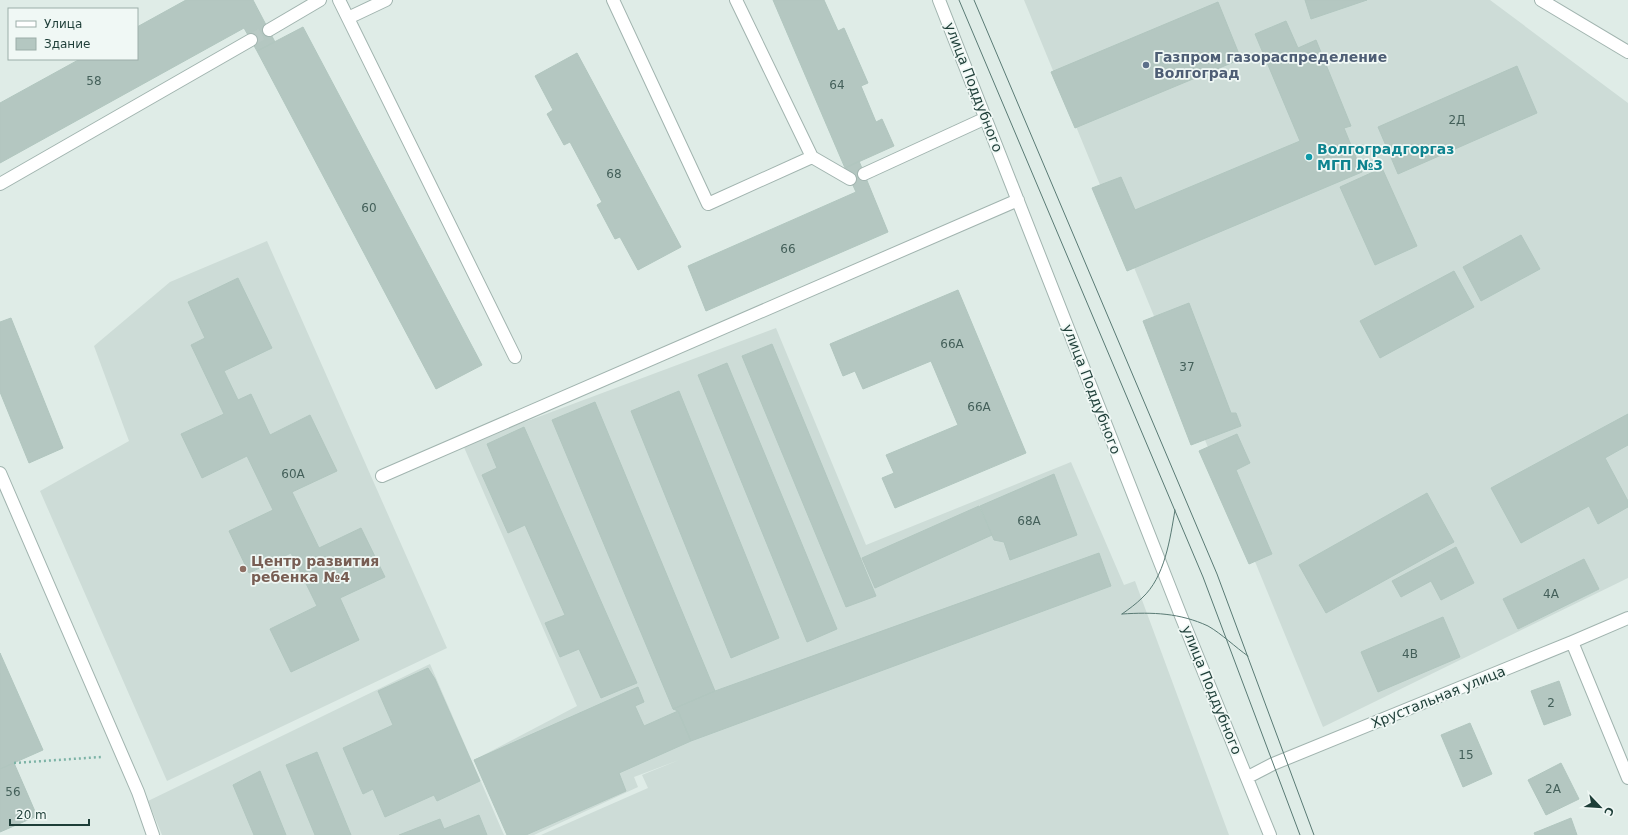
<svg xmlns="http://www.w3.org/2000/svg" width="1628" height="835" font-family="'DejaVu Sans',sans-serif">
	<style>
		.built { fill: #cddcd7 }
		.building { fill: #b4c7c1; stroke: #b1c6bf }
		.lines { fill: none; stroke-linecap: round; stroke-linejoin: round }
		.minor-tunnel { stroke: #b8c9c4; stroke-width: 12; stroke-dasharray: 12 6; stroke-linecap: butt }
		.minor-casing { stroke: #a1b4af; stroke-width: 14 }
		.path { stroke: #7cb3a6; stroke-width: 2.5; stroke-dasharray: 2 3; stroke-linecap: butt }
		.minor { stroke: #fff; stroke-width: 12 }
		.tram { stroke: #597a74; stroke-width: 1 }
		.service-dot { fill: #5c6f8a; stroke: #f0f8f5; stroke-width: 1.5 }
		.culture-dot { fill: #0f9aa8; stroke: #f0f8f5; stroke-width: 1.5 }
		.education-dot { fill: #8d6e63; stroke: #f0f8f5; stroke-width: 1.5 }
		.labels { text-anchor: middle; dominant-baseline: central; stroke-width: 3.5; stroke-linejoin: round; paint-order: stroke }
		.number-label { font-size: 12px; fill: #44605a }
		.service-label { font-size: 14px; font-weight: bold; fill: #4e5e75; stroke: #f0f8f5; text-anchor: start }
		.street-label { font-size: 14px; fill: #1e3e38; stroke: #f0f8f5 }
		.culture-label { font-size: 14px; font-weight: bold; fill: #0d838f; stroke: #f0f8f5; text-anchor: start }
		.education-label { font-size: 14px; font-weight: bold; fill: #785e54; stroke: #f0f8f5; text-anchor: start }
	</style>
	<rect width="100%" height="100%" fill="#dfece7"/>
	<path class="built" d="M1024 0H1490L1628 103V578L1323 727Z
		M267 241 447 648 167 781 40 491 129 441 94 346 170 282Z
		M776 328 866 545 1071 462 1124 585 1135 581 1229 835H541L648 788 642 775 679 760 634 777 638 787 534 835H508L474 760 577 706 463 445Z
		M430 664 504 835H162L148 801Z"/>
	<path class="building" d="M186 0H253L275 42 257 51 244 28 0 163V103L80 59H137V27Z
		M773 0H824L838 31 844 28 868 83 861 86 876 122 882 119 894 146 845 168Z
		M1305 0H1367L1311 19Z
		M1218 2 1241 59 1075 128 1051 72Z
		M1286 21 1298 48 1316 40 1351 126 1344 128 1362 172 1127 271 1092 188 1121 177 1135 210 1300 141 1255 34Z
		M303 27 482 365 436 389 257 51Z
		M577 53 681 247 638 270 620 237 615 239 597 205 602 202 570 142 564 145 547 114 553 110 535 76Z
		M1517 66 1537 113 1398 174 1378 127Z
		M859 161 888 232 706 311 688 266 856 192 845 168Z
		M1382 168 1417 246 1375 265 1340 187Z
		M1521 235 1540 269 1481 301 1463 267Z
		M1454 271 1474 307 1380 358 1360 321Z
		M238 278 272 348 224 371 238 400 251 394 270 435 310 415 337 471 292 492 319 548 361 528 385 577 340 598 359 640 291 672 270 629 317 606 291 553 249 573 229 531 273 510 247 456 202 478 181 434 224 414 191 345 205 338 188 302Z
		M958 290 1026 453 895 508 882 478 894 473 886 455 958 425 931 361 863 389 855 371 843 376 830 344Z
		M1189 303 1231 413H1236L1241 426 1191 445 1143 321Z
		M11 318 63 448 29 463 0 392V322Z
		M772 344 876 596 846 607 742 356Z
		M727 363 837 629 807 642 698 375Z
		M679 391 779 638 731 658 631 411Z
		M595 402 715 691 673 709 552 420Z
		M1628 414V445L1605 458 1628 501V507L1598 524 1589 506 1521 543 1491 488Z
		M524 427 637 683 601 698 579 649 560 657 545 623 565 615 525 525 508 533 482 475 497 468 487 444Z
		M1237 434 1250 463 1236 470 1272 554 1249 564 1199 451Z
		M1054 474 1077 535 1010 560 1004 542 994 540 980 506Z
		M1427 493 1454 542 1326 613 1299 565Z
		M979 506 992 535 875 588 862 558Z
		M1456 547 1474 583 1441 600 1431 581 1401 597 1392 581Z
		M1099 553 1111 586 691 741 678 711 673 709 715 691Z
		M1584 559 1599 589 1518 629 1503 599Z
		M1443 617 1460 657 1378 692 1361 652Z
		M0 653 43 750 0 769Z
		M428 668 435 679 480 781 437 801 434 795 385 817 373 789 363 794 343 748 393 725 378 691Z
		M1559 681 1571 715 1544 725 1531 691Z
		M638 687 644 702 635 706 644 726 678 711 691 741 619 773 626 791 526 835H507L474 760Z
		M1470 723 1492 774 1463 787 1441 735Z
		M317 752 351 835H315L286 765Z
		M14 763 37 816 0 832V769Z
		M1561 763 1579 799 1546 815 1528 780Z
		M260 771 286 835H254L233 785Z
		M479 815 487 835H399L440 819 444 829Z
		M1571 818 1577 835H1535L1534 833Z"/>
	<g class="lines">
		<path class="minor-tunnel" d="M251 40 269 30"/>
		<defs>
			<path id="minor" d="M339 0 515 357
				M613 0 708 204 812 157 736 0
				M939 0 1181 616 1270 835
				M1541 0 1628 52
				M348 18 386 0
				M269 30 320 0
				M812 157 850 179
				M864 174 986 118
				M0 184 251 40
				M0 473 138 792 153 835
				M382 476 1018 200
				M1572 642 1628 778
				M1248 777 1273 764 1572 642 1628 618"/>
		</defs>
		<use href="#minor" class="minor-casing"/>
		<path class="path" d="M14 763 101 757"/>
		<use href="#minor" class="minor"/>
		<path class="tram" d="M959 0 1203 577 1300 835
			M974 0 1217 574 1314 835
			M1122 614C1153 612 1180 613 1208 626 1222 634 1235 647 1248 656
			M1122 614C1129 609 1136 604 1142 598 1165 577 1170 539 1175 510"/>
	</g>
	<circle class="service-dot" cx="1146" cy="65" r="4"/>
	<circle class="culture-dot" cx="1309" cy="157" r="4"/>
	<circle class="education-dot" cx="243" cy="569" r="4"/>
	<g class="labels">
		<g class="number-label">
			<text x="94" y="81">58</text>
			<text x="837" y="85">64</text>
			<text x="1457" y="120">2Д</text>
			<text x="614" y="174">68</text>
			<text x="369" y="208">60</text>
			<text x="788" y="249">66</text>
			<text x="952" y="344">66А</text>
			<text x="1187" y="367">37</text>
			<text x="979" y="407">66А</text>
			<text x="293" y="474">60А</text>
			<text x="1029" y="521">68А</text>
			<text x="1551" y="594">4А</text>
			<text x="1410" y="654">4В</text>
			<text x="1551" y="703">2</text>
			<text x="1466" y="755">15</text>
			<text x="1553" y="789">2А</text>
			<text x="13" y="792">56</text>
		</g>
		<g class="service-label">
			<text x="1154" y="57">Газпром газораспределение<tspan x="1154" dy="16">Волгоград</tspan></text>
		</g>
		<g class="street-label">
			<text transform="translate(974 87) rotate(69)">улица Поддубного</text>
			<text transform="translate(1092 389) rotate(69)">улица Поддубного</text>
			<text transform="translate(1212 690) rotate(68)">улица Поддубного</text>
			<text transform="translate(1438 697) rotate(-22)">Хрустальная улица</text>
		</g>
		<g class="culture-label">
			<text x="1317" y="149">Волгоградгоргаз<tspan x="1317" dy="16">МГП №3</tspan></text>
		</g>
		<g class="education-label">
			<text x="251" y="561">Центр развития<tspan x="251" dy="16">ребенка №4</tspan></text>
		</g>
	</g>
	<rect x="8" y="8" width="130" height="52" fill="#f0f8f5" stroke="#9caea9"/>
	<rect x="16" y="21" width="20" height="6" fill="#ffffff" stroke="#9caea9"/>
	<text x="44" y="28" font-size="12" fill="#1e3e38">Улица</text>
	<rect x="16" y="38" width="20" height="12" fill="#b4c7c1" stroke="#9caea9"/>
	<text x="44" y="48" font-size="12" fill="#1e3e38">Здание</text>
	<g transform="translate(1600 807) rotate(115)" stroke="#f0f8f5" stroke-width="3" paint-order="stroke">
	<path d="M0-3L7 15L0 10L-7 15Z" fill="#1e3e38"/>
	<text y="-6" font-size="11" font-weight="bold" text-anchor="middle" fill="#1e3e38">С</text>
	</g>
	<path d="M10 819v6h79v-6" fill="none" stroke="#1e3e38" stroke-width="2"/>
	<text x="16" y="819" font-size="12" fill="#1e3e38" stroke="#f0f8f5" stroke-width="3" paint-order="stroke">20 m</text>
</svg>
